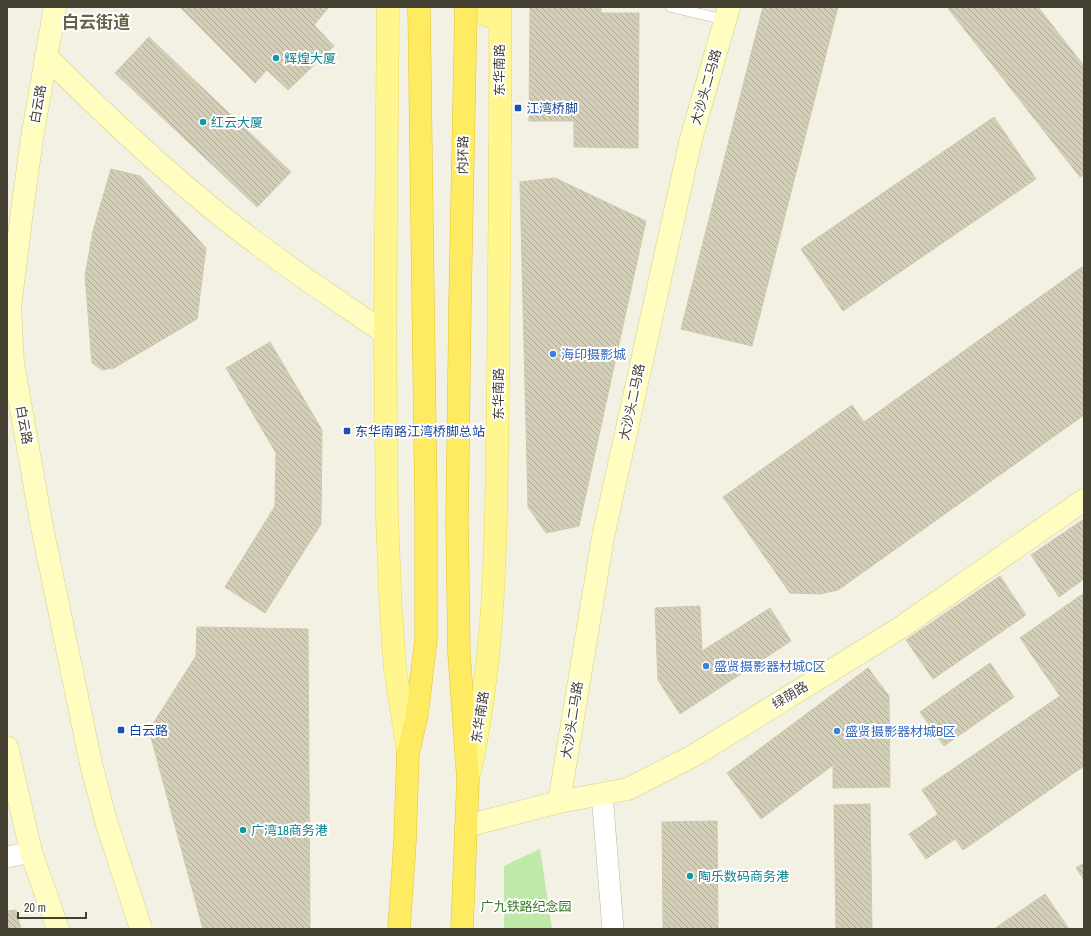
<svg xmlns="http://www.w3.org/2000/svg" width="1091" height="936" font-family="'Archivo Narrow','Noto Sans SC',sans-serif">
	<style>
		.park { fill: #bfe9a9 }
		.building { fill: url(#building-back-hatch); stroke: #cfc9ab }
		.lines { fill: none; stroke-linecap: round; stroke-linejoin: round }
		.lane-casing { stroke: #bebba5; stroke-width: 11 }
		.street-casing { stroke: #bebba5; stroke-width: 22 }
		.secondary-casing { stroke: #d4d190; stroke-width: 23 }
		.primary-casing { stroke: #e9db5a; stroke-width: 23 }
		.highway-casing { stroke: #e4c62b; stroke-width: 23 }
		.lane { stroke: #fff; stroke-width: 10 }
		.street { stroke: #fff; stroke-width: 21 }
		.secondary { stroke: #fffdc0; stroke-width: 22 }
		.primary { stroke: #fff68f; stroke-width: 22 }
		.highway { stroke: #ffeb61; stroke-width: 22 }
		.highway-bridge-casing { stroke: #e4c62b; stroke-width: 23; stroke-linecap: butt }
		.highway-bridge { stroke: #ffeb61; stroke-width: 22 }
		.culture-dot { fill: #0f9aa8; stroke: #fff; stroke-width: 1.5 }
		.transit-dot { fill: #1a4fb4; stroke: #fff; stroke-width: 1.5 }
		.shop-dot { fill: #3f7fe0; stroke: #fff; stroke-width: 1.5 }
		.labels { text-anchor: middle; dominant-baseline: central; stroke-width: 4; stroke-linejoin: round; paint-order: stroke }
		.culture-label { font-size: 13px; fill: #0d838f; stroke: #fff; text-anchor: start }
		.street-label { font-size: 13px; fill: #444133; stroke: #fff }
		.transit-label { font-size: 13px; fill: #164399; stroke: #fff; text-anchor: start }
		.shop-label { font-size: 13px; fill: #366cbe; stroke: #fff; text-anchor: start }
		.park-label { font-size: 13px; fill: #337824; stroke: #fff }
		.district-label { font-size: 17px; font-weight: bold; fill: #67624a; stroke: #fff }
	</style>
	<defs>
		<pattern id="building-back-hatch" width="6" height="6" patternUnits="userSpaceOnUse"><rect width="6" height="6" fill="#d4cfb8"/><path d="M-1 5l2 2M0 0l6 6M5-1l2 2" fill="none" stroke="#aeaa96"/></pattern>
	</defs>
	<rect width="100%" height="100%" fill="#f2f1e3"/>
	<path class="park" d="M540 849 552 929H504V866Z"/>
	<path class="building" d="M180 7H329L314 25 334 46 288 90 267 70 255 83Z
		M530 7H601V13H639L638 148 574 147V121H529Z
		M763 7H838L752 346 681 329Z
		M947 7H1038L1084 66V174L1080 177Z
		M149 37 291 172 257 207 115 73Z
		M994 117 1036 179 843 311 801 249Z
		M111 169 140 176 206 248 197 319 114 368 102 370 92 363 85 276 93 231Z
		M555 178 646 221 579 526 546 533 528 507 520 182Z
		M1082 267 1084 269V415L838 590 820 594 790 593 723 497 852 405 864 422Z
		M270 342 322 430 321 524 265 613 225 587 275 506 276 453 226 368Z
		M1084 519V579L1059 597 1031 555Z
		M1000 576 1026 615 933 679 906 640Z
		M1084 593V766L963 850 955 839 926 859 909 834 938 814 922 790 1060 696 1020 638Z
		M700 606 702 651 770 608 791 641 680 714 658 680 655 608Z
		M197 627 308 629 310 929H203L149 730 196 656Z
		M990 663 1014 697 944 746 920 712Z
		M868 668 889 696 890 787 833 788V765L761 819 727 773Z
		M870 804 872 929H836L834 805Z
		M717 821 718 929H663L662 822Z
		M1084 863V880L1076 868Z
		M1045 894 1069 929H994Z
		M16 910 21 929H7V911Z"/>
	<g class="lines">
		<defs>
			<path id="lane" d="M671 7 726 20"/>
			<path id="street" d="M602 794 613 929
				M7 857 31 852"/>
			<path id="secondary" d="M55 7 32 138 22 211 10 307 13 363 42 527 91 764 106 821 141 929
				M46 56C119 129 194 199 278 259 313 285 349 308 385 333
				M7 747 31 852 58 929
				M559 802 603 537 691 139 729 7
				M466 826 559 802 628 789 693 756 900 628 1084 500"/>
			<path id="primary" d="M388 7 385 333 387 517 391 613 395 668 408 752
				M465 7 500 20
				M470 771C498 644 496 513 498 384 499 258 501 133 500 7"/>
			<path id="highway" d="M460 302 457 523 459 653 468 780 462 929
				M399 929 405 841 408 753 417 715 426 639V507L419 7"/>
		</defs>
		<use href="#lane" class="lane-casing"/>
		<use href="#street" class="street-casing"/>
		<use href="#secondary" class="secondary-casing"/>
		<use href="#primary" class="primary-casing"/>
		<use href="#highway" class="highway-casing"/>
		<use href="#lane" class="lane"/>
		<use href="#street" class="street"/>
		<use href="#secondary" class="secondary"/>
		<use href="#primary" class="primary"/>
		<use href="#highway" class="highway"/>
		<defs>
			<path id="highway-bridge" d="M460 302 466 7"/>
		</defs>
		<use href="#highway-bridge" class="highway-bridge-casing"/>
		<use href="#highway-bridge" class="highway-bridge"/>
	</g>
	<g class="culture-dot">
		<circle cx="276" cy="58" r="4"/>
		<circle cx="203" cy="122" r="4"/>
		<circle cx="243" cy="830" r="4"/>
		<circle cx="690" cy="876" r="4"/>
	</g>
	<g class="transit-dot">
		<rect x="514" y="104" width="8" height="8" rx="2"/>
		<rect x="343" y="427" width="8" height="8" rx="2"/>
		<rect x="117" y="726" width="8" height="8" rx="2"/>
	</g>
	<g class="shop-dot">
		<circle cx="553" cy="354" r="4"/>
		<circle cx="706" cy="666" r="4"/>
		<circle cx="837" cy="731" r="4"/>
	</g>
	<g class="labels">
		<g class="culture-label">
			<text x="284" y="58">辉煌大厦</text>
			<text x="211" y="122">红云大厦</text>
			<text x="251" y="830">广湾18商务港</text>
			<text x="698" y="876">陶乐数码商务港</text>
		</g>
		<g class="street-label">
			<text transform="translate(499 70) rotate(-90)">东华南路</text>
			<text transform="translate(706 87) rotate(-74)">大沙头二马路</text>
			<text transform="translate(38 104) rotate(-80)">白云路</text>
			<text transform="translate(463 155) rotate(-89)">内环路</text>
			<text transform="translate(498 394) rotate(-90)">东华南路</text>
			<text transform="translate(632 402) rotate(-78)">大沙头二马路</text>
			<text transform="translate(24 425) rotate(80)">白云路</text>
			<text transform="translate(790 695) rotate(-31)">绿荫路</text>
			<text transform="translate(480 717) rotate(-81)">东华南路</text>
			<text transform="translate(572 720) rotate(-81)">大沙头二马路</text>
		</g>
		<g class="transit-label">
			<text x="526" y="108">江湾桥脚</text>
			<text x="355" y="431">东华南路江湾桥脚总站</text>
			<text x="129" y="730">白云路</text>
		</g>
		<g class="shop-label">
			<text x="561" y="354">海印摄影城</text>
			<text x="714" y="666">盛贤摄影器材城C区</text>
			<text x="845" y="731">盛贤摄影器材城B区</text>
		</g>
		<g class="park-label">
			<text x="526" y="906">广九铁路纪念园</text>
		</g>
		<g class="district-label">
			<text x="96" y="21">白云街道</text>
		</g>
	</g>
	<rect width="1091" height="936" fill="none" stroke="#444133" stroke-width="16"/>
	<path d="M18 912v6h68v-6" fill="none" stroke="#444133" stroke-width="2"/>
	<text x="24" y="912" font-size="12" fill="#444133" stroke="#ffffff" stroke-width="3" paint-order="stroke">20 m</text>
</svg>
